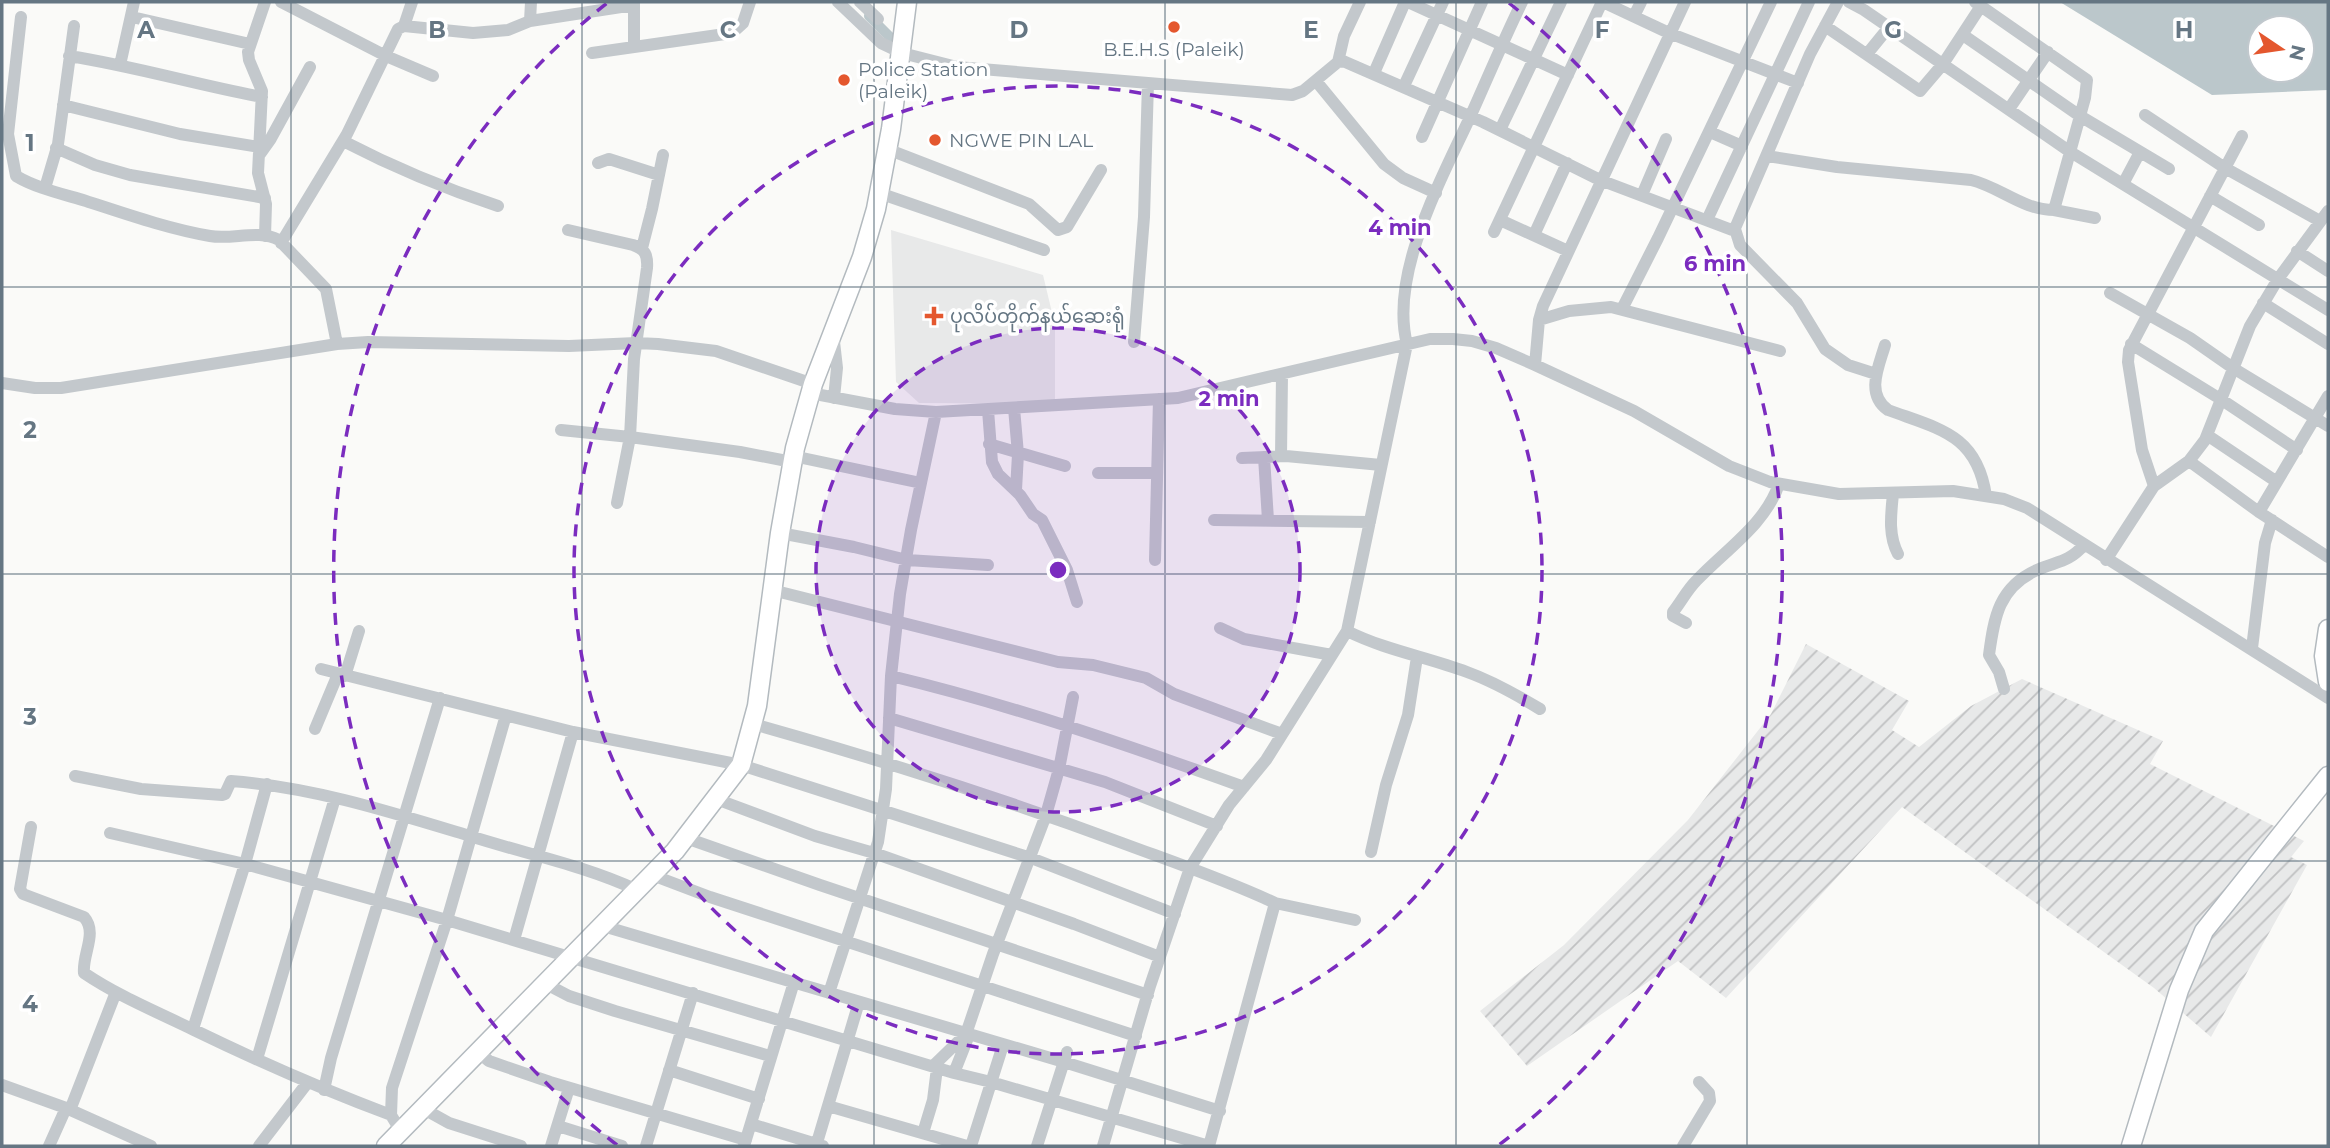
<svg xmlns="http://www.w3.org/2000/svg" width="2330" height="1148" font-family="Montserrat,'Noto Sans Myanmar',sans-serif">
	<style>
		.built { fill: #e8e9e9 }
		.industrial { fill: url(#industrial-furrows) }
		.water { fill: #bbc7cb; fill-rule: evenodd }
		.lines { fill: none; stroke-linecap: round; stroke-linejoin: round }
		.canal { stroke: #bbc7cb; stroke-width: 10 }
		.secondary-casing { stroke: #b3babf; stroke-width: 21 }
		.street { stroke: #c3c8cc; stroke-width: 12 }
		.secondary { stroke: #fff; stroke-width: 18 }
		.grid { fill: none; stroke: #657683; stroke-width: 2; stroke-opacity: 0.55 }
		.ring { fill: none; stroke: #7b2cbf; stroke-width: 3.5; stroke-dasharray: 12 9 }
		.poi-dot { fill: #e4572e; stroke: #fff; stroke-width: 2.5 }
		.labels { text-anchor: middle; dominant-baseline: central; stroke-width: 7; stroke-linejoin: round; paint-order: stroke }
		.poi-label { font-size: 19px; fill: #657683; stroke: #fff; text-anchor: start }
		.grid-label { font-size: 23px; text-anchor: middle; font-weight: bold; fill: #657683; stroke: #fff; stroke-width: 7; stroke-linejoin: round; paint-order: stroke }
		.centre { fill: #7b2cbf; stroke: #fff; stroke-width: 3.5 }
		.ring-label { font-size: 21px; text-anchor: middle; font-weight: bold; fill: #7b2cbf; stroke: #fff; stroke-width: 7; stroke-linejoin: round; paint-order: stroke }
	</style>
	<defs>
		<pattern id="industrial-furrows" width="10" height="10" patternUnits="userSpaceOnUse" patternTransform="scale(1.75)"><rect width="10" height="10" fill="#e8e9e9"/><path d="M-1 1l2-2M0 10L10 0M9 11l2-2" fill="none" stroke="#c0c1c2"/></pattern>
	</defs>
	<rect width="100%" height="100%" fill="#fafaf8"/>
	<path class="built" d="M891 230 1043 275 1055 325V404L919 403 896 382Z"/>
	<path class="industrial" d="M1806 644 1909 701 1892 730 1919 747 1971 706 2022 679 2163 741 2150 764 2304 841 2291 857 2307 865 2211 1037 2154 988 1902 807 1726 998 1678 961 1527 1066 1480 1011 1564 945 1688 820 1771 714Z"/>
	<path class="water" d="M2060 2H2328V90L2212 95ZM2260 28H2302V70H2260Z"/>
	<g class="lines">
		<path class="canal" d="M869 16 891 38"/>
		<defs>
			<path id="secondary" d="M2328 629 2324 656 2328 682
				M386 1146 675 851 741 765 757 706 780 533 795 448 813 384 862 257 876 209 891 129 907 2
				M2131 1146 2179 990 2204 931 2328 776"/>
		</defs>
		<use href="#secondary" class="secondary-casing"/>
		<path class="street" d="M281 2 386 56 433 76
			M838 2 881 43 902 53 957 67 1292 95 1303 91 1338 62 1343 61 1483 122 1600 180 1732 230 1736 226 1810 54 1838 2
			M860 2 878 19
			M1408 2 1568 75
			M1603 2 1669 33 1798 83
			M1849 2 1864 10 2069 151 2328 310
			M1975 2 2087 80 2085 98 2054 210 2095 218
			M1634 16 1641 2
			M21 17 8 134 16 176C36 188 63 194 86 201 126 214 169 229 210 236 233 240 258 229 279 240L326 289 337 344
			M132 17 250 44
			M530 21 531 2
			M404 26 412 2
			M1825 26 1920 91 1943 64 1981 6
			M1963 35 2080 116 2169 169
			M634 47V2
			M592 53 732 33 743 23 750 2
			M1867 54 1889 27
			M69 56C134 66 197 85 262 97
			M1338 62 1344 36 1360 2
			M120 65 134 2
			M1374 73 1405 2
			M1316 81 1384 164 1403 178 1436 193
			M1404 86 1443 2
			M63 105 180 134 259 147
			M2009 109 2048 52
			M2145 115 2225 168 2320 221
			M1500 130 1561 2
			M1710 132 1742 146
			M1422 137 1482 2
			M343 141C393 167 443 188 498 206
			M56 148 95 165 130 175 265 198
			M887 149 1029 204 1058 230 1067 227 1101 170
			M260 154 270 140 310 67
			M1767 156 1837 167 1971 180C2000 187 2023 210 2054 210
			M598 163 609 159 659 175
			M2123 184 2140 152
			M45 188 58 144 74 26
			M879 193 1044 250
			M1642 195 1666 139
			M2210 196 2259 225
			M1500 220 1568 251
			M1707 220 1809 2
			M1735 229 1740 245 1797 303 1825 349 1848 365 1876 374
			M568 230 633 245C645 249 648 255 647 268L634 359 630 437 740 452 792 462
			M1494 232 1602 2
			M1534 235 1567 163
			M265 236 266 204 258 173 262 91 249 60 248 52 265 2
			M281 243 347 134 398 29 404 26 473 33 508 30 530 21 634 5
			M642 248 652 209 663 155
			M2297 251 2328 271
			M2110 293 2190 338 2233 368 2328 426
			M2263 303 2328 344
			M1622 309 1658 238 1771 2
			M1539 320 1569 311 1611 307 1780 351
			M833 333 837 368 834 398
			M1134 342 1144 217 1148 83
			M2131 344 2222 400 2297 450
			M1885 345C1879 366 1865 394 1888 410 1939 429 1977 434 1986 496
			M1535 365 1539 320 1543 306 1685 2
			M2 383 35 388H61L337 344 368 342 569 346 636 343 658 344 716 351 813 384
			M810 393 895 409 936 412 1178 398 1430 339H1453L1472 341 1496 348 1535 365 1634 411 1729 466 1770 482 1839 494 1953 491 2004 499 2027 508 2328 698
			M1014 408 1018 454 1016 490
			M988 410 992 462 998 474 1020 495 1033 514 1042 520 1067 570 1077 602
			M561 430 630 437 617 503
			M2207 435 2277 482
			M989 444 1065 466
			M793 456 921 483
			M1281 456 1282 375
			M1264 457 1268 520
			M1242 458 1286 456 1381 465
			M2189 461 2259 512 2328 557
			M1098 473H1156
			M2154 486 2142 450 2128 362 2129 350 2242 136
			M1893 494C1891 514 1888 535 1898 554
			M2259 512 2328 396
			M1214 520 1370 522
			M780 533 854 547 907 560 988 565
			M1155 560 1159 399
			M2106 560 2154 486 2189 461 2205 440 2250 326 2278 279 2328 211
			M772 590 1058 662 1093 665 1146 678 1174 694 1282 734
			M1686 623 1673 616V612C1681 602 1687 590 1696 581 1725 550 1765 525 1779 484
			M1220 628 1244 639 1332 655
			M1347 631C1385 650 1427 657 1467 672 1492 681 1517 695 1540 709
			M2252 648 2265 543 2272 520
			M321 669 573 732 741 765 1031 858 1175 914
			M345 676 359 631
			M891 676C1012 705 1127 745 1244 787
			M2004 689 1999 672 1989 655C1994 617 1999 587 2037 570 2057 561 2068 563 2084 545
			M889 718 1105 782 1217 826
			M753 724C878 759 1001 798 1122 843 1173 862 1226 880 1275 903L1209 1146
			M315 729 338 674
			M75 776 141 789 222 795 225 794 231 781C313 787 391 812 470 836 526 854 583 865 637 890
			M716 799 815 836 874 853 1074 924 1160 957
			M31 827 20 889 23 894 84 917C98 933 82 954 84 973 118 996 157 1012 194 1030 258 1061 324 1090 391 1115
			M110 833 245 864 447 920 954 1073 991 1082 1209 1146
			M686 838 820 885 1148 995
			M1371 852 1386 785 1408 715 1417 657
			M652 875 710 897 1136 1036
			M1275 903 1355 920
			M603 926 1064 1062 1220 1111
			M514 940 573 732
			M546 984 569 996 615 1011 770 1056
			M829 993 878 842 886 789 891 676 900 594 911 530 936 412
			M193 1029 245 864 267 784
			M478 1052 489 1061 550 1082 746 1140
			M257 1059 335 798
			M933 1066 966 1034 993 954 1046 815 1059 769 1073 697
			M669 1070 759 1099
			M954 1073 969 1035
			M2 1085 66 1108 151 1146
			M324 1090 331 1058 440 698
			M828 1106 967 1146
			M422 1108 449 1123 521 1146
			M70 1110 116 992
			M751 1124 823 1146
			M558 1126 622 1146
			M400 1130 391 1115 392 1088 447 920 506 715
			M923 1133 933 1100 937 1068
			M49 1146 66 1108
			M259 1146 308 1082
			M551 1146 569 1088
			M646 1146 693 993
			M744 1146 794 982
			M816 1146 859 1002
			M971 1146 1003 1045
			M1037 1146 1067 1052
			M1103 1146 1150 986 1190 868 1229 805 1266 760 1347 631 1407 344C1389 274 1442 178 1471 115 1488 77 1504 39 1522 2
			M1683 1146 1710 1101 1709 1093 1699 1082"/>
		<use href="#secondary" class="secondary"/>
	</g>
	<path class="grid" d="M291 2V1146M582 2V1146M874 2V1146M1165 2V1146M1456 2V1146M1747 2V1146M2039 2V1146M2 287H2328M2 574H2328M2 861H2328"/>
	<circle cx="1058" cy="570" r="242" fill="#7b2cbf" fill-opacity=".12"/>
	<g class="ring">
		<circle cx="1058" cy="570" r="242"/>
		<circle cx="1058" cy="570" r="484"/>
		<path d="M617 1145A725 725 0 0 1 607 3M1509 3A725 725 0 0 1 1499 1145"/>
	</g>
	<g class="poi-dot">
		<circle cx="1174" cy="27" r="7"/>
		<circle cx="844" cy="80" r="7"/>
		<circle cx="935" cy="140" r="7"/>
		<path d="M930.5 305.5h7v7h7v7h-7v7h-7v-7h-7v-7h7z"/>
	</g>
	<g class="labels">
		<g class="poi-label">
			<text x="1174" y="49" text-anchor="middle">B.E.H.S (Paleik)</text>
			<text x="858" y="69">Police Station<tspan x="858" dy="22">(Paleik)</tspan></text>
			<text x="949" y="140">NGWE PIN LAL</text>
			<text x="950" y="316">ပုလိပ်တိုက်နယ်ဆေးရုံ</text>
		</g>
	</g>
	<g class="grid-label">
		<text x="146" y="38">A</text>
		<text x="437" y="38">B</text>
		<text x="728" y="38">C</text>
		<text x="1019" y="38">D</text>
		<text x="1311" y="38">E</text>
		<text x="1602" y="38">F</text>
		<text x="1893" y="38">G</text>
		<text x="2184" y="38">H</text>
		<text x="30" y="151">1</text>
		<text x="30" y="438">2</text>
		<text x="30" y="725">3</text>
		<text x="30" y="1012">4</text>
	</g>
	<circle cx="1058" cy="570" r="10" class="centre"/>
	<g class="ring-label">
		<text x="1400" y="235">4 min</text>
		<text x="1715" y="271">6 min</text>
		<text x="1229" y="406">2 min</text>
	</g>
	<rect width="2330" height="1148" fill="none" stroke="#657683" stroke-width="7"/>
	<g transform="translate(2281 49) rotate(103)"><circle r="33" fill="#ffffff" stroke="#c1c8cd" stroke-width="2"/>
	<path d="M0-5L12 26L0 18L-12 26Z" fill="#e4572e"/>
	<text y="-10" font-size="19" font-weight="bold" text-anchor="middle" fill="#657683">N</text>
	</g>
</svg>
